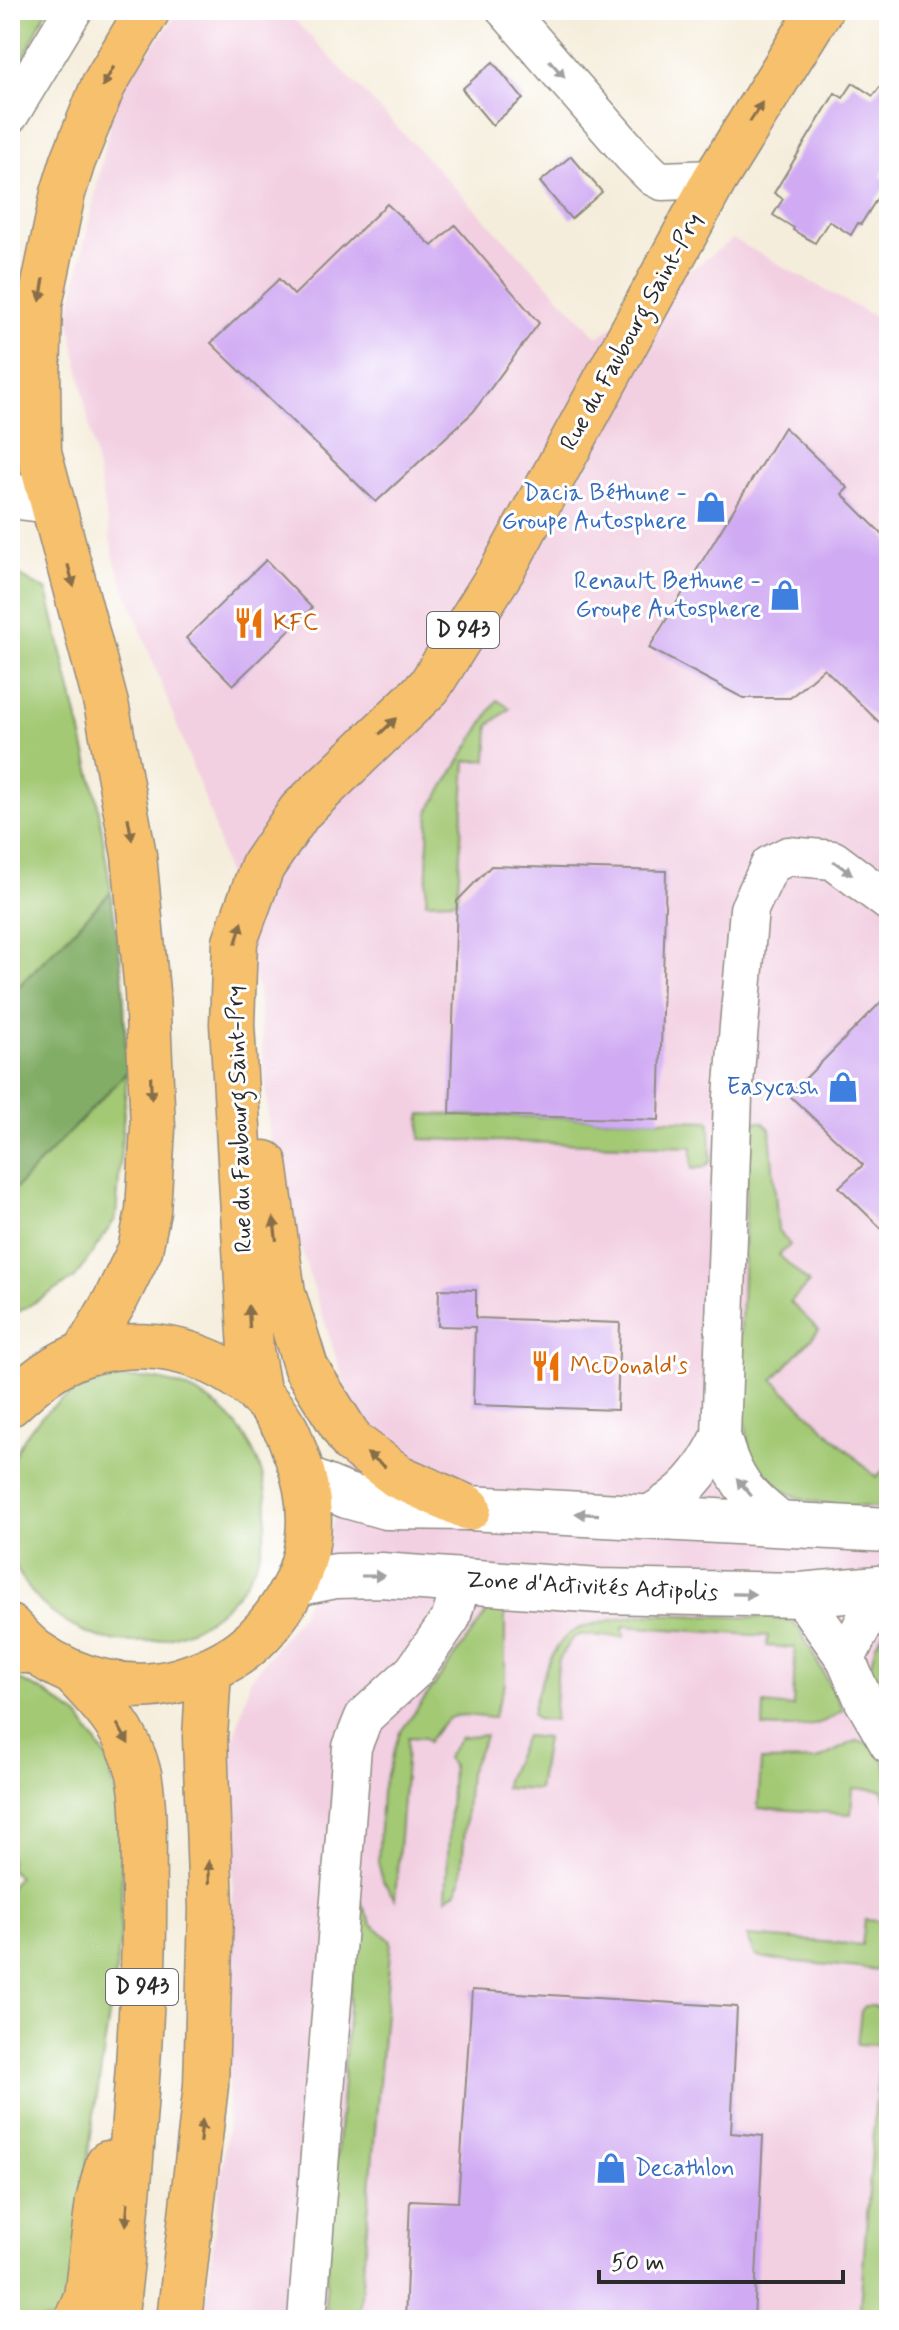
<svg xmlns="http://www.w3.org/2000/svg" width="899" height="2330" font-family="Mynerve,sans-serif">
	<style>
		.built { fill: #f2cfe1 }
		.green { fill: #a3c974; stroke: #677a50; stroke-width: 2 }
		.forest { fill: #82ad66; stroke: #566c48; stroke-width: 2 }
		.building { fill: #d0abf3 }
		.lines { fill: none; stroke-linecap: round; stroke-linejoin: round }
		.minor-casing { stroke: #908c83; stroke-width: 41 }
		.tertiary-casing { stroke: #908c83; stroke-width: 47 }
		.primary-casing { stroke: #908c83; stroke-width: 47 }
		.trunk-casing { stroke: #908c83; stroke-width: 47 }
		.motorway-casing { stroke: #908c83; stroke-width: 47 }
		.minor { stroke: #fff; stroke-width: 38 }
		.tertiary { stroke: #fff; stroke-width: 44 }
		.primary { stroke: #f7c06c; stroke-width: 44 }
		.trunk { stroke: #f7c06c; stroke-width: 44 }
		.motorway { stroke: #f7c06c; stroke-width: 44 }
		.oneway { fill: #a0a0a0 }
		.oneway2 { fill: #876e48 }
		.labels { text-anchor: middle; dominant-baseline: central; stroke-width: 6; stroke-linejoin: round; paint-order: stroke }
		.shield { fill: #fff; stroke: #6b6b6b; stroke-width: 2 }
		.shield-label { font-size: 22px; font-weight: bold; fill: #2b2b2b }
		.street-label { font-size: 24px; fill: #2b2b2b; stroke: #fff }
		.shop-label { font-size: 24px; fill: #366cbe; stroke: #fff; text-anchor: end }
		.food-label { font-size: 24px; fill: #c56008; stroke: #fff; text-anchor: start }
	</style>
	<rect width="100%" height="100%" fill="#fff"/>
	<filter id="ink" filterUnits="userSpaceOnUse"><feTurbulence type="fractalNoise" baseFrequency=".0125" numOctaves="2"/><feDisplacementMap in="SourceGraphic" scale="16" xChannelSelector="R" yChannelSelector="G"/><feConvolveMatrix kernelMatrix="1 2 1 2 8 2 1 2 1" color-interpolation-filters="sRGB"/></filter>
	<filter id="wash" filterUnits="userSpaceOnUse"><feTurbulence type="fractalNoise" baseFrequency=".006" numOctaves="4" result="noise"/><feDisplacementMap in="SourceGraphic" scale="32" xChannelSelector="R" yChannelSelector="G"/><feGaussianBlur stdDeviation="1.8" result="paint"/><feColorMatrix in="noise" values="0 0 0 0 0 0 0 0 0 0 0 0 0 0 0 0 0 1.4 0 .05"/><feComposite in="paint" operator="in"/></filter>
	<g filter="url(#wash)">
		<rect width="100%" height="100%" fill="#f5eddb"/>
		<path class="built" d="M180 10H285L598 337 733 239 878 319 889 317V2320H204L227 2131 233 1895V1744L250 1680 301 1615 362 1438 271 1156 258 991 211 815 114 559 69 316 116 96Z"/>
		<path class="green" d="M10 10H47L10 86Z
			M10 570 47 591 97 799 111 892 10 995Z
			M497 700 510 708 489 725 487 760 466 761 457 901 426 902 429 811Z
			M127 1072 116 1218 75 1278 10 1317V1194Z
			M421 1114 710 1121 711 1161 705 1167 692 1169V1147L420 1139Z
			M753 1122H763L770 1129 778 1230 790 1245 779 1255 809 1283 790 1302 819 1330 773 1380 876 1477 889 1465V1508C839 1504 774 1510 751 1454 747 1445 747 1433 746 1423L737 1422 749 1128Z
			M3 1510a132 132 0 1 1 264 0a132 132 0 1 1-264 0Z
			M498 1597H505V1684L493 1718C456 1715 450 1708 428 1742L424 1738 408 1737 395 1899 383 1881 378 1862 382 1791 399 1734Z
			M649 1614 767 1618 790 1621 799 1628 843 1710C817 1730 794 1729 763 1727L764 1704 793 1707 795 1648 767 1646 768 1636 623 1626 624 1637 581 1635 572 1638 558 1661 554 1721 536 1719 532 1713C538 1689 548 1651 569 1634 585 1623 629 1617 649 1614Z
			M889 1625V1678L883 1681 889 1691V1709L869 1671 876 1644Z
			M10 1675 46 1693 79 1717 106 1757 118 1804 122 1875 120 1943 92 2128 68 2301 61 2320H10V1886L18 1877 10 1869Z
			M486 1735 469 1772 461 1881 456 1892 446 1898 452 1765 446 1758 460 1738Z
			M525 1736 546 1738 538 1790 505 1788 506 1780Z
			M855 1741C891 1741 889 1783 889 1809L882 1790 853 1788 851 1814 758 1808 761 1761 817 1760Z
			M358 1896 371 1923 391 1941 359 2320H328L325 2303Z
			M865 1920 889 1922V1971L777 1960 756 1956 747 1936 862 1945Z
			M865 2006H873L889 2015V2320H859L880 2045 857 2044 861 2011Z"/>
		<path class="forest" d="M111 892 123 979 127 1072 10 1194V995Z"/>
		<g id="blocks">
			<path class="building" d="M493 62 523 99 492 125 462 89Z
				M889 75V162L881 176 888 181 861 224 858 223 851 235 829 221 815 243 793 230 794 228 773 215 783 199 774 193 835 93 843 98 853 83 873 96Z
				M571 156 602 192 571 219 540 182Z
				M387 204 432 246 455 225 539 323 473 412 376 502 211 343 279 279 294 295Z
				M784 427 848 488 842 494 889 541V732L824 668 790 698H743L649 648Z
				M266 560 312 608 233 685 186 638Z
				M491 866 666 871 659 1120 450 1114 457 901Z
				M889 994V1236L839 1187 863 1165 789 1095Z
				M439 1289 476 1290V1318L620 1323 617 1410 473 1405 475 1327 438 1326Z
				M472 1990 737 2007 731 2133 763 2136 754 2320H405L410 2200 458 2202Z"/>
		</g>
	</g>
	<g filter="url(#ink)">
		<use href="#blocks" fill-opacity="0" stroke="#908c83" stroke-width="2"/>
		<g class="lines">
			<defs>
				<path id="minor" d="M506 10 633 156 654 177 662 181 715 179
					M10 114 73 10
					M647 1516C684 1494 702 1475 721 1436
					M786 1526C747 1494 735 1485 721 1436L733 1096 749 909 770 865 788 856 833 860 889 902
					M800 1595 846 1659 864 1701 889 1744
					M846 1659 881 1588
					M307 2320 352 1747 364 1717 414 1671 451 1618 462 1580"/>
				<path id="tertiary" d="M10 409 38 381
					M10 496 51 501
					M306 1479 347 1496 386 1507 469 1508 889 1530
					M296 1584 336 1576 381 1575 599 1591 800 1595 889 1587"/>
				<path id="primary" d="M265 1163 283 1293 306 1368 352 1442 399 1477 469 1508
					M84 1354 115 1301 140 1250 148 1211 153 1128 147 992 134 855 107 708 39 452 38 381 40 304 63 193 73 161 103 86 148 10
					M259 1395 251 1350 232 1024 235 941 262 867 300 811 429 687 503 569 715 179 820 10"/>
				<path id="trunk" d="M10 1404C32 1384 55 1363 85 1354 160 1331 246 1360 286 1429 291 1438 293 1448 297 1457 315 1504 313 1554 288 1597 261 1643 230 1665 180 1680 131 1694 77 1681 36 1652 26 1645 18 1635 10 1627
					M74 1674C103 1704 129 1732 139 1774 146 1810 143 1853 144 1890 145 1967 140 2044 134 2120 129 2187 124 2254 115 2320
					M76 2320 86 2297 98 2201 108 2163
					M179 2320 206 2085 211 1909 205 1737 209 1671"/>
				<path id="motorway" d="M10 1651H34"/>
			</defs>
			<use href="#minor" class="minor-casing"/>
			<use href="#tertiary" class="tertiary-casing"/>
			<use href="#primary" class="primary-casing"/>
			<use href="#trunk" class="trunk-casing"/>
			<use href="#motorway" class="motorway-casing"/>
			<use href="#minor" class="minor"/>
			<use href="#tertiary" class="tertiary"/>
			<use href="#primary" class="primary"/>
			<use href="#trunk" class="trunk"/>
			<use href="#motorway" class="motorway"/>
		</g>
		<defs><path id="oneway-solid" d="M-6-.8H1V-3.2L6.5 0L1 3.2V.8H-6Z" transform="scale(2)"/></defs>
		<g class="oneway">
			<use href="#oneway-solid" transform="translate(557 69) rotate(49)"/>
			<use href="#oneway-solid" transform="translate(843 868) rotate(36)"/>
			<use href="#oneway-solid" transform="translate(744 1487) rotate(-130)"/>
			<use href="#oneway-solid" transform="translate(587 1514) rotate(-177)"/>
			<use href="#oneway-solid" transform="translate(373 1576)"/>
			<use href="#oneway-solid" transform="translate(744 1594) rotate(1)"/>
		</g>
		<g class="oneway2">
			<use href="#oneway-solid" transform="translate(108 77) rotate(119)"/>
			<use href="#oneway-solid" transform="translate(756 112) rotate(-58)"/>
			<use href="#oneway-solid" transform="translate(42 290) rotate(99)"/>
			<use href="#oneway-solid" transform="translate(71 576) rotate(75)"/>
			<use href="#oneway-solid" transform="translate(388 726) rotate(-44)"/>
			<use href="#oneway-solid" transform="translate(130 829) rotate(80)"/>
			<use href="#oneway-solid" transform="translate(239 933) rotate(-73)"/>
			<use href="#oneway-solid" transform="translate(151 1088) rotate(88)"/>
			<use href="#oneway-solid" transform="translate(275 1229) rotate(-97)"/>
			<use href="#oneway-solid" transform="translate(249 1317) rotate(-93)"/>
			<use href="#oneway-solid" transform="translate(376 1460) rotate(-143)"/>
			<use href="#oneway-solid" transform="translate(123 1734) rotate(61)"/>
			<use href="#oneway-solid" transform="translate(209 1872) rotate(-92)"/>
			<use href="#oneway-solid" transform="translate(201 2131) rotate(-84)"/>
			<use href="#oneway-solid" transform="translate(127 2214) rotate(94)"/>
		</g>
	</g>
	<defs>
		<symbol id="shop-bare" viewBox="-9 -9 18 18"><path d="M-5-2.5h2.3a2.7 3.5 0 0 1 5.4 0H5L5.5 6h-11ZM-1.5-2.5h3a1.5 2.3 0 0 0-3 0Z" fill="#3f7fe0" stroke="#fff" stroke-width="2.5" paint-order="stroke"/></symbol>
		<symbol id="restaurant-bare" viewBox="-9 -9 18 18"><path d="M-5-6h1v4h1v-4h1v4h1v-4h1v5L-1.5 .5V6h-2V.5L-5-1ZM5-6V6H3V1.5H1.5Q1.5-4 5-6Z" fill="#e8710a" stroke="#fff" stroke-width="2.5" paint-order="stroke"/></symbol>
	</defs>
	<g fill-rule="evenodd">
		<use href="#shop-bare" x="689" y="485" width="44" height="44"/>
		<use href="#shop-bare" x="763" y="573" width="44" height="44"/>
		<use href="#restaurant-bare" x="227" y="601" width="44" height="44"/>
		<use href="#shop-bare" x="821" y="1065" width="44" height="44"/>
		<use href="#restaurant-bare" x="524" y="1344" width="44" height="44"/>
		<use href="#shop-bare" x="589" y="2146" width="44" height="44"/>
	</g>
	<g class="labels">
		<g class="shield">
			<rect x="427" y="612" width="72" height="36" rx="6"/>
			<rect x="106" y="1969" width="72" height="36" rx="6"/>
		</g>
		<g class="shield-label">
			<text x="463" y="630">D 943</text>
			<text x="142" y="1987">D 943</text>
		</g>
		<g class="street-label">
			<text transform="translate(632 332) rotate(-61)">Rue du Faubourg Saint-Pry</text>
			<text transform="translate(240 1119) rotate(-92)">Rue du Faubourg Saint-Pry</text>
			<text transform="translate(592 1587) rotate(3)">Zone d'Activités Actipolis</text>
		</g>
		<g class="shop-label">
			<text x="687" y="493">Dacia Béthune -<tspan x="687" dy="28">Groupe Autosphere</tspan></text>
			<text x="761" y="581">Renault Bethune -<tspan x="761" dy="28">Groupe Autosphere</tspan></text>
			<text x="819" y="1087">Easycash</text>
			<text x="635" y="2168" text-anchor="start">Decathlon</text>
		</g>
		<g class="food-label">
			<text x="273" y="623">KFC</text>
			<text x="570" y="1366">McDonald's</text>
		</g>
	</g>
	<rect width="899" height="2330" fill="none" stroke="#fff" stroke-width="40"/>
	<path d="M599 2270v12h244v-12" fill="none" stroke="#2b2b2b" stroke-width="4"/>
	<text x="611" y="2270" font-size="24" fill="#2b2b2b" stroke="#ffffff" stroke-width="6" paint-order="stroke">50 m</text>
</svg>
